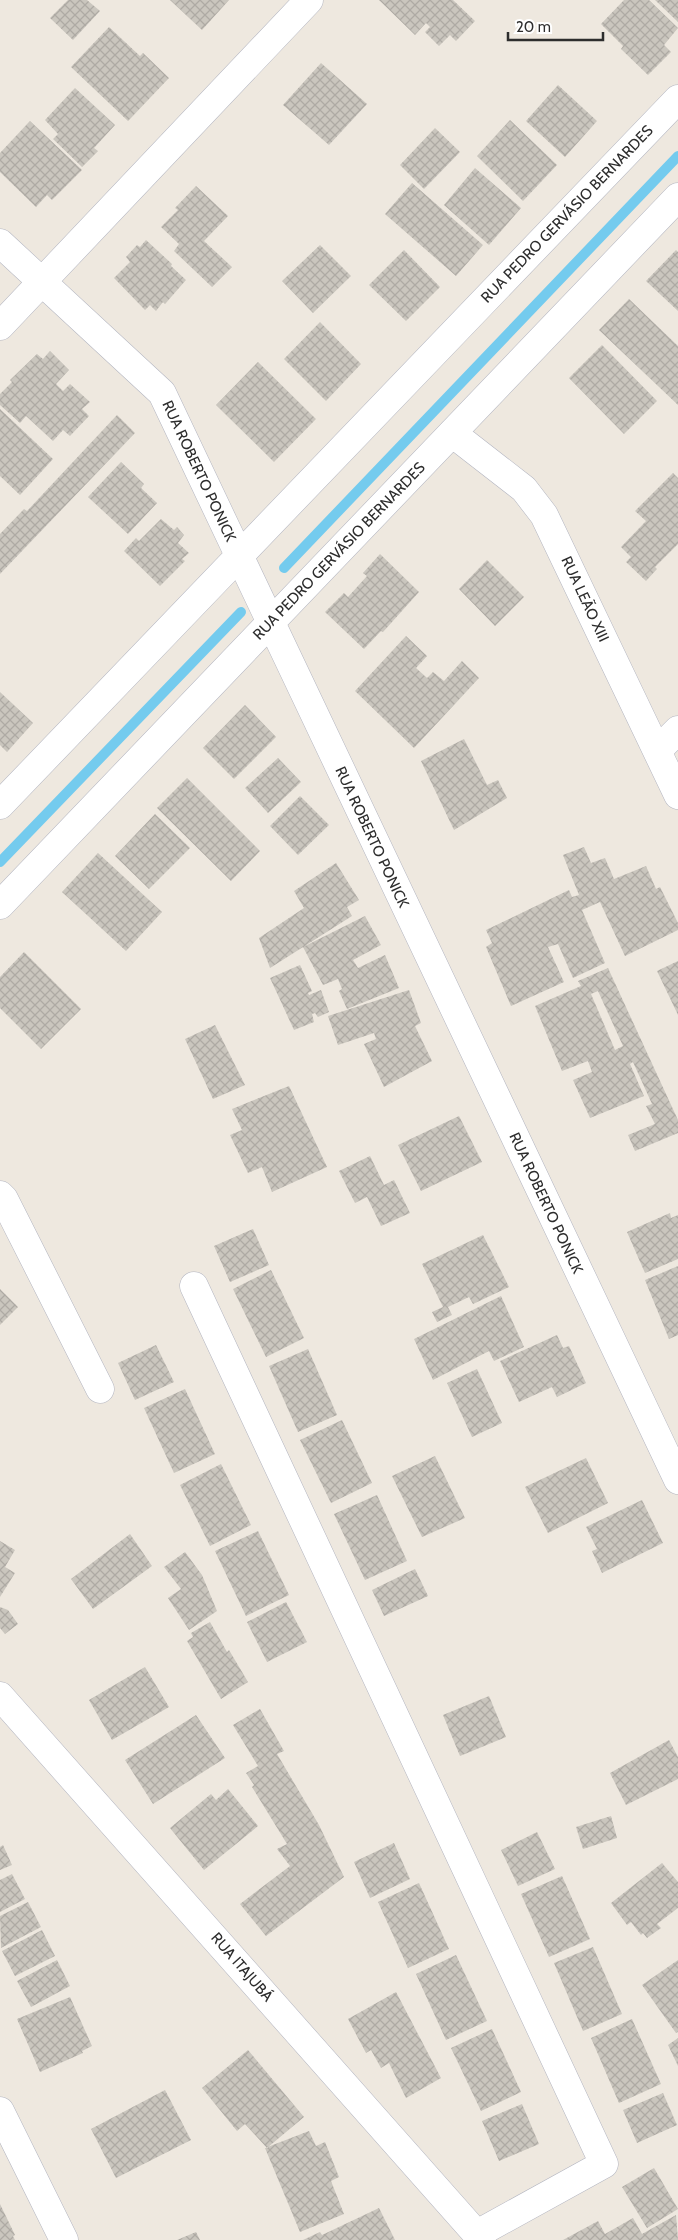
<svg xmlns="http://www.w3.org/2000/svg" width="678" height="2240" font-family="Cabin,sans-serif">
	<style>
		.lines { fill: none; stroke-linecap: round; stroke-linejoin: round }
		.stream { stroke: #74cbee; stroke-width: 10 }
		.building { fill: url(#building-cross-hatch); fill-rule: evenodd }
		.minor-casing { stroke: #b3b5c0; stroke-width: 29 }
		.minor { stroke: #fff; stroke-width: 28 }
		.labels { text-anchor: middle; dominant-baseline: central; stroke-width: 4.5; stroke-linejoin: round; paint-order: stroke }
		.street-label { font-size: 15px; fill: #2d2d2d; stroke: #fff }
	</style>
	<defs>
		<pattern id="building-cross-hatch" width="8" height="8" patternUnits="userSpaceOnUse" patternTransform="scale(1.25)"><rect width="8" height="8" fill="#cac6be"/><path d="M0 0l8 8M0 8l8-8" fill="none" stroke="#aeaaa4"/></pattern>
	</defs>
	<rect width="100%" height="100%" fill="#eee8df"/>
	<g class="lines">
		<path class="stream" d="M284 568 678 156
			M0 862 241 612"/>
	</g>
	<path class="building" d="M68 0H87L100 11 73 40 50 18Z
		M170 0H229L202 30Z
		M379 0H453L475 21 456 41 450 35 439 46 425 32 430 27 426 23 415 35Z
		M624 0H649L678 28 664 45 671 52 648 75 621 49 623 46 601 24Z
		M655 0H678V22Z
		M109 27 140 56 143 53 169 78 128 121 71 67Z
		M321 63 367 104 329 145 283 105Z
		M558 85 597 121 565 157 526 121Z
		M75 88 115 125 94 148 98 151 82 167 53 139 58 134 45 120Z
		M510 120 557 165 523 201 477 156Z
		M30 121 82 170 52 200 47 195 36 207 0 172V153Z
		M435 128 460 152 424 189 400 165Z
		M475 168 521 208 489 245 444 205Z
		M412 183 483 245 456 276 385 214Z
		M196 186 228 216 204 241 232 267 212 287 174 251 179 244 161 227 178 210 175 208Z
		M146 240 172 264 171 266 186 280 165 304 163 302 156 311 150 305 145 310 114 278 130 262 126 257 137 245 140 247Z
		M320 245 351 276 313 313 282 281Z
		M404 250 440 287 406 321 369 285Z
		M676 250 678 252V311L646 281Z
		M629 299 678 346V405L599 330Z
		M320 322 361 364 326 401 284 359Z
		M602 345 657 401 624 434 569 378Z
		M50 351 69 370 56 384 63 391 70 384 90 402 82 409 89 416 70 436 63 430 53 441 26 416 20 423 0 405V394L12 382 10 380 37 354 43 359Z
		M258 362 316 419 274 462 216 405Z
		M0 409 53 459 20 495 0 476Z
		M117 415 135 433 0 574V534L24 509 27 511Z
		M121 462 144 484 141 488 157 503 128 534 88 497Z
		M673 473 678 478V544L655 567 657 569 646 581 626 562 631 557 621 547 646 521 635 511Z
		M161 519 174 530 177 527 184 535 178 543 189 553 182 559 185 561 160 586 124 551 136 538 139 541Z
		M380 554 419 592 383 632 381 631 364 649 325 612 344 593 348 597 367 576 363 573Z
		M487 560 524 597 495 626 459 589Z
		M406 636 427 656 416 668 427 678 433 672 444 681 462 661 479 678 414 748 355 691Z
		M0 692 33 723 7 752 0 745Z
		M245 705 276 737 234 779 203 748Z
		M464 739 487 785 498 780 507 798 454 830 421 761Z
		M278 758 301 782 268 813 245 788Z
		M187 778 260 851 231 881 157 808Z
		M300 796 329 825 298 855 270 826Z
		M155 814 190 848 149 889 115 856Z
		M584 847 591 863 605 858 614 879 646 866 656 889 660 887 678 923V930L625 956 600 902 582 910 605 963 573 978 558 944 548 947 564 982 511 1006 486 947 492 943 486 930 569 890 572 897 579 895 563 855Z
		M98 853 162 912 126 951 62 892Z
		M336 863 359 900 347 907 352 916 270 968 259 938 304 908 294 891Z
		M365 916 381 945 353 960 358 968 385 955 399 988 347 1009 339 991 342 989 338 979 323 985 303 947Z
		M24 952 81 1009 41 1049 0 1008V977Z
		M678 961V1015L657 971Z
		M300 965 312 991 308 993 309 995 321 990 329 1012 318 1017 315 1013 312 1014 314 1022 294 1030 270 978Z
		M608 968 678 1120V1133L635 1151 628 1135 655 1124 646 1106 652 1104 633 1062 630 1064 644 1096 590 1118 573 1080 592 1072 588 1061 562 1071 535 1006 581 986 578 981ZM598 991 623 1046 615 1050 591 994Z
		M409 990 421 1023 415 1026 432 1061 384 1087 364 1044 376 1039 374 1033 338 1045 328 1016Z
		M215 1025 245 1085 213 1099 185 1039Z
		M289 1086 327 1167 272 1192 262 1167 248 1173 230 1135 242 1130 232 1109Z
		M459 1116 482 1162 421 1191 398 1145Z
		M370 1156 384 1185 394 1180 410 1213 381 1226 367 1197 355 1203 339 1171Z
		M670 1213 671 1218 678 1215V1259L645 1273 627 1232Z
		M253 1229 269 1265 230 1282 214 1246Z
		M483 1235 509 1287 473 1304 469 1297 448 1307 452 1315 437 1322 432 1312 443 1307 422 1264Z
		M678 1266V1335L669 1339 645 1280Z
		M271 1270 304 1338 266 1357 233 1289Z
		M0 1289 18 1307 0 1325Z
		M501 1296 524 1347 494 1361 489 1351 433 1380 414 1339Z
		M557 1335 563 1348 569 1346 586 1383 557 1397 552 1387 519 1402 500 1361Z
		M156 1345 174 1382 135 1400 118 1363Z
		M308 1349 337 1415 298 1432 269 1366Z
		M477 1369 502 1423 472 1437 447 1383Z
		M185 1389 215 1454 174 1473 144 1408Z
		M342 1420 372 1483 331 1503 300 1440Z
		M435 1456 465 1518 422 1537 392 1476Z
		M586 1458 608 1503 548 1533 525 1487Z
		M221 1464 251 1525 210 1546 180 1485Z
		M377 1495 407 1561 365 1580 334 1514Z
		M642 1500 663 1543 602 1573 592 1551 597 1549 586 1527Z
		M258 1531 289 1595 246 1616 215 1551Z
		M130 1534 152 1566 93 1609 71 1579Z
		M0 1541 15 1550 5 1567 15 1573 0 1597Z
		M185 1552 202 1575 217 1611 189 1630 168 1598 181 1589 164 1567Z
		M415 1569 428 1596 384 1616 372 1590Z
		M286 1602 307 1642 267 1662 247 1622Z
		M0 1607 8 1610 18 1624 5 1634 0 1628Z
		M210 1622 227 1652 229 1650 248 1682 221 1699 187 1641 193 1637 191 1633Z
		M145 1667 169 1707 112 1740 89 1700Z
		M489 1696 506 1737 460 1756 443 1715Z
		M260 1709 284 1751 277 1754 319 1825 344 1877 266 1936 240 1904 290 1866 277 1849 287 1844 252 1787 254 1785 246 1773 258 1766 233 1725Z
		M196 1715 225 1758 153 1804 125 1760Z
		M669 1740 678 1757V1779L626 1805 610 1773Z
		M228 1789 258 1826 204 1870 170 1828 211 1794 216 1800Z
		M611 1816 617 1838 583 1849 576 1827Z
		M537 1832 555 1869 518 1886 501 1850Z
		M394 1843 410 1879 370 1898 354 1862Z
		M3 1845 12 1865 0 1870V1847Z
		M662 1863 678 1882V1908L657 1924 661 1928 647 1938 643 1933 641 1935 631 1922 627 1925 611 1903Z
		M12 1874 25 1899 0 1912V1880Z
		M562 1876 590 1939 549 1957 521 1894Z
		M419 1883 449 1949 408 1968 378 1902Z
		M28 1902 41 1927 1 1948 0 1916Z
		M42 1930 55 1956 15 1976 2 1951Z
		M593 1947 622 2014 583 2031 554 1963Z
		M456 1955 487 2021 446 2040 416 1974Z
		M57 1960 70 1986 31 2007 17 1981Z
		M678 1960V2032L676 2033 642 1985Z
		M396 1992 441 2078 406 2098 389 2063 381 2068 371 2050 366 2053 348 2019Z
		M70 1997 92 2046 82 2051 83 2053 40 2072 17 2019Z
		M632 2019 661 2084 619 2103 591 2038Z
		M492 2029 521 2092 481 2111 451 2048Z
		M678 2038V2066L668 2045Z
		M248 2050 304 2117 267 2148 245 2124 237 2131 202 2088Z
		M165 2090 191 2140 116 2178 91 2129Z
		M663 2093 677 2125 637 2143 623 2110Z
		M522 2104 539 2144 499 2161 482 2121Z
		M309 2131 316 2146 325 2142 339 2177 331 2181 344 2214 300 2232 265 2148Z
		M654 2168 678 2209 647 2228 622 2187Z
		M0 2204 15 2235 13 2236 15 2240H0Z
		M379 2208 395 2240H303L320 2232 322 2235Z
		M676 2215 678 2240H563L598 2221 605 2234 633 2218 642 2234Z
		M196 2232 200 2240H177Z"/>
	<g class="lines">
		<defs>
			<path id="minor" d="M0 243 162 393 678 1480
				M0 326 309 0
				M452 433 524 489 544 515 678 795
				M657 751 678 730
				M0 805 678 99
				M0 905 678 197
				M0 1195 4 1199 100 1389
				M194 1286 604 2164 477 2234
				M0 1696 482 2240
				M0 2111 64 2240"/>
		</defs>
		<use href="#minor" class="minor-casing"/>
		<use href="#minor" class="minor"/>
	</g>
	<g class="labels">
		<g class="street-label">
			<text transform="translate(567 214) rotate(-46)">RUA PEDRO GERVÁSIO BERNARDES</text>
			<text transform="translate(199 471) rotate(65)">RUA ROBERTO PONICK</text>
			<text transform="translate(339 551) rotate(-46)">RUA PEDRO GERVÁSIO BERNARDES</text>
			<text transform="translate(585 599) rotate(65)">RUA LEÃO XIII</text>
			<text transform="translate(372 837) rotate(65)">RUA ROBERTO PONICK</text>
			<text transform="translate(546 1203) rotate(65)">RUA ROBERTO PONICK</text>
			<text transform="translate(242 1967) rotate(49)">RUA ITAJUBÁ</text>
		</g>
	</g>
	<path d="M508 32v8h95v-8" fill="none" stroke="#2d2d2d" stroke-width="2.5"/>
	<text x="516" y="32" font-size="15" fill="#2d2d2d" stroke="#ffffff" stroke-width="4" paint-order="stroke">20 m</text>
</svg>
